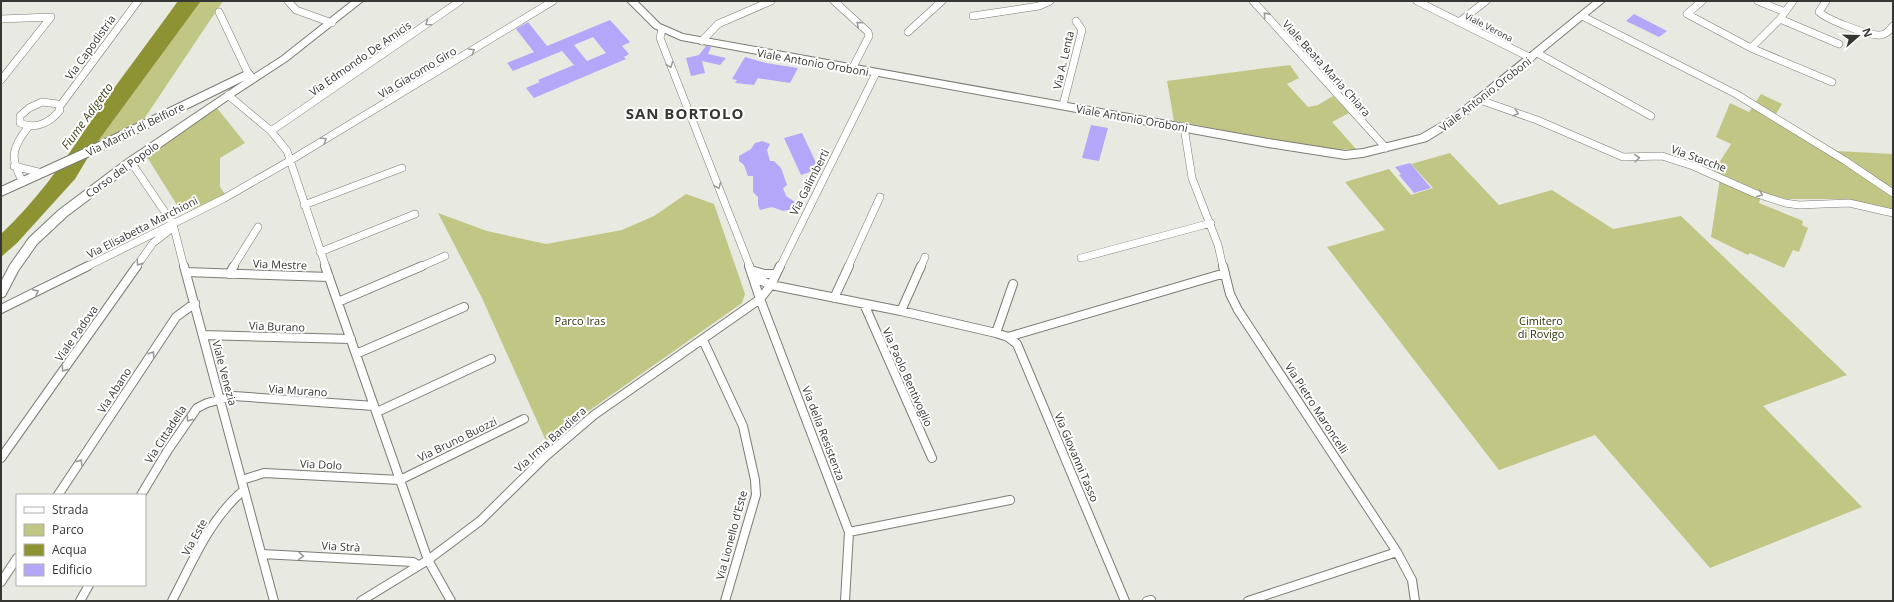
<svg xmlns="http://www.w3.org/2000/svg" width="1894" height="602" font-family="'Open Sans',sans-serif">
	<style>
		.green { fill: #c1c685 }
		.water { fill: #8d9233 }
		.building { fill: #b4a7fa; fill-rule: evenodd }
		.lines { fill: none; stroke-linecap: round; stroke-linejoin: round }
		.street-far1-casing { stroke: #7b7c74; stroke-width: 8 }
		.street-casing { stroke: #7b7c74; stroke-width: 10 }
		.secondary-casing { stroke: #7b7c74; stroke-width: 2 }
		.street-far1 { stroke: #fff; stroke-width: 7 }
		.street { stroke: #fff; stroke-width: 8 }
		.secondary { fill: #fff; fill-rule: evenodd }
		.oneway { stroke: #9a9a99 }
		.labels { text-anchor: middle; dominant-baseline: central; stroke-width: 4; stroke-linejoin: round; paint-order: stroke }
		.far-street-label { font-size: 9px; fill: #363633; stroke: #fff }
		.street-label { font-size: 11px; fill: #363633; stroke: #fff }
		.park-label { font-size: 11px; fill: #30320a; stroke: #fff }
		.water-label { font-size: 12px; font-style: italic; fill: #42451d; stroke: #fff }
		.district-label { font-size: 15px; font-weight: bold; letter-spacing: 1px; fill: #363633; stroke: #fff }
	</style>
	<rect width="100%" height="100%" fill="#e8e9e1"/>
	<path class="green" d="M201 1H223L142 122 96 144Z
		M1290 65 1299 78 1287 84 1308 107 1318 105 1333 96 1349 113 1332 122 1356 149 1335 150 1319 148 1174 121 1167 81Z
		M1761 94 1782 104 1776 114 1837 151 1893 154V209L1844 199H1786L1769 195 1714 171 1731 144 1716 137 1730 103 1749 112Z
		M217 108 245 143 220 158V187L225 194 198 207 182 213 147 157Z
		M1450 153 1499 205 1552 190 1613 229 1681 216 1847 375 1763 406 1862 507 1710 568 1595 435 1499 470 1327 247 1385 230 1345 182 1389 169 1411 195 1433 188 1411 164Z
		M1720 178 1761 196 1759 203 1803 221 1802 225 1808 228 1799 252 1793 250 1784 268 1750 253 1748 255 1711 237Z
		M686 194 714 204 745 294 742 303 546 441 482 298 438 213 487 231 546 244 622 230 654 216Z"/>
	<path class="water" d="M178 1H201L96 144 75 179 17 243 1 257V234C35 202 61 166 87 127 116 84 148 43 178 1Z"/>
	<path class="building" d="M1634 14 1667 31 1659 37 1626 21Z
		M610 20 630 42 622 46 629 54 624 57 626 59 534 98 526 88 540 82 538 80 574 65 562 51 513 71 507 63 534 52 516 29 528 22 547 46ZM593 37 606 53 587 61 574 45Z
		M706 46 711 47 708 54 726 58 720 65 702 61 705 73 691 76 686 58 699 55Z
		M745 57 766 63 798 68 790 83 758 78 754 85 735 83 737 80 732 79Z
		M1091 125 1108 128 1099 161 1082 158Z
		M802 133 819 169 801 175 784 138Z
		M762 141 770 144 767 150 770 161H774L781 168 787 185 783 188 786 196 795 202 793 209 783 211 772 207 760 210 758 205V197L753 192V176H748L744 165 739 161V156L751 149 755 143Z
		M1410 163 1431 188 1414 193 1399 175 1401 174 1395 167Z"/>
	<g class="lines">
		<defs>
			<path id="street-far1" d="M288 1 296 10 332 23
				M834 1 868 32 869 36 852 69
				M1253 1 1386 148
				M1417 1 1531 58
				M1702 1 1687 14 1751 48
				M1758 1 1785 12
				M1793 1 1780 19 1751 48 1832 82
				M1826 1 1819 12C1828 20 1865 34 1877 35 1885 36 1889 31 1893 26
				M219 12 247 71 253 79
				M973 16 1039 6 1050 1
				M1582 16 1736 94 1844 160 1893 193
				M1 19 51 17 1 80
				M1780 19 1839 44
				M1459 22 1486 1
				M662 29 660 38 750 267
				M908 32 942 1
				M702 41 718 24 771 1
				M1537 53 1651 116
				M228 95 271 131 287 151 326 267
				M1480 100 1537 120 1623 157 1662 156 1693 166 1754 193 1785 203 1799 205 1849 203 1893 213
				M42 102 58 104 60 110C50 123 35 130 20 123V116L29 108Z
				M1063 105 1082 30 1076 21
				M60 106 138 1
				M1184 127 1192 178 1218 245 1223 267
				M271 131 460 1
				M131 162 173 224 184 267
				M14 166 42 173
				M23 182C9 158 12 147 29 126
				M304 205 402 168
				M320 252 415 214
				M1081 258 1211 223
				M86 267 223 199 291 160 553 1
				M136 267 153 243 171 229
				M233 267 258 227
				M420 267 445 256
				M780 267 876 73
				M848 267 880 197
				M921 267 925 257"/>
			<path id="street" d="M184 266 274 601
				M325 266 428 560 451 601
				M749 266 760 299 849 532 845 601
				M1223 266 1230 294 1238 310 1397 552 1412 580 1415 601
				M751 270 764 274H776
				M186 272 329 277
				M229 274 234 266
				M753 277 771 285 901 311 996 333 1008 337 1017 344 1125 601
				M834 298 849 266
				M338 302 422 266
				M864 304 932 458
				M1 309 88 266
				M901 311 921 266
				M996 333 1013 284
				M203 335 351 339
				M1008 337 1225 273
				M703 340 743 426 755 480 756 495 725 601
				M356 354 464 307
				M377 412 491 359
				M1 458 137 266
				M242 480 264 473 400 480 524 419
				M58 495 176 317 195 303
				M141 495 168 450 197 408 207 403 234 396 374 406
				M849 532 1010 500
				M262 554 413 562 418 565
				M1 582 17 558
				M80 601 89 585
				M172 601C192 563 210 518 244 490
				M361 601 428 560 480 521 546 456 594 415 760 299 771 285 780 266
				M1147 601 1151 600
				M1248 601 1397 552"/>
			<path id="secondary" d="M352 1H363L287 61 232 97 135 165 67 216 37 244 18 271 5 296 1 298V282L10 265 29 238 59 210 127 159 245 80 105 149 1 196V187L97 143 244 72H252L253 75 281 57Z
				M627 1H637L660 24 683 34 1268 139 1345 151 1363 149 1420 135 1451 117 1594 1H1605L1459 121 1427 141 1363 157 1345 159 1268 147 681 40 654 28Z"/>
		</defs>
		<use href="#street-far1" class="street-far1-casing"/>
		<use href="#street" class="street-casing"/>
		<use href="#secondary" class="secondary-casing"/>
		<use href="#street-far1" class="street-far1"/>
		<use href="#street" class="street"/>
		<use href="#secondary" class="secondary"/>
	</g>
	<defs><path id="oneway-chevron" d="M-2-3.5L2.5 0L-2 3.5" fill="none" stroke-width="1.6" stroke-linecap="round" stroke-linejoin="round"/></defs>
	<g class="oneway">
		<use href="#oneway-chevron" transform="translate(1266 15) rotate(-132)"/>
		<use href="#oneway-chevron" transform="translate(428 23) rotate(145)"/>
		<use href="#oneway-chevron" transform="translate(859 24) rotate(-138)"/>
		<use href="#oneway-chevron" transform="translate(472 51) rotate(-31)"/>
		<use href="#oneway-chevron" transform="translate(670 65) rotate(69)"/>
		<use href="#oneway-chevron" transform="translate(1516 113) rotate(19)"/>
		<use href="#oneway-chevron" transform="translate(324 140) rotate(-31)"/>
		<use href="#oneway-chevron" transform="translate(1637 158) rotate(-5)"/>
		<use href="#oneway-chevron" transform="translate(718 186) rotate(68)"/>
		<use href="#oneway-chevron" transform="translate(1760 194) rotate(22)"/>
		<use href="#oneway-chevron" transform="translate(139 263) rotate(125)"/>
		<use href="#oneway-chevron" transform="translate(36 292) rotate(-26)"/>
		<use href="#oneway-chevron" transform="translate(152 354) rotate(-57)"/>
		<use href="#oneway-chevron" transform="translate(64 369) rotate(125)"/>
		<use href="#oneway-chevron" transform="translate(189 419) rotate(125)"/>
		<use href="#oneway-chevron" transform="translate(80 462) rotate(-57)"/>
		<use href="#oneway-chevron" transform="translate(301 556) rotate(3)"/>
	</g>
	<g class="labels">
		<g class="far-street-label">
			<text transform="translate(1489 27) rotate(27)">Viale Verona</text>
		</g>
		<g class="street-label">
			<text transform="translate(90 47) rotate(-54)">Via Capodistria</text>
			<text transform="translate(360 58) rotate(-35)">Via Edmondo De Amicis</text>
			<text transform="translate(1063 60) rotate(-77)">Via A. Lenta</text>
			<text transform="translate(813 62) rotate(10)">Viale Antonio Oroboni</text>
			<text transform="translate(1327 68) rotate(48)">Viale Beata Maria Chiara</text>
			<text transform="translate(417 72) rotate(-31)">Via Giacomo Giro</text>
			<text transform="translate(1485 94) rotate(-38)">Viale Antonio Oroboni</text>
			<text transform="translate(1132 118) rotate(10)">Viale Antonio Oroboni</text>
			<text transform="translate(135 129) rotate(-26)">Via Martiri di Belfiore</text>
			<text transform="translate(1699 158) rotate(20)">Via Stacche</text>
			<text transform="translate(122 169) rotate(-36)">Corso del Popolo</text>
			<text transform="translate(809 182) rotate(-63)">Via Galimberti</text>
			<text transform="translate(142 227) rotate(-27)">Via Elisabetta Marchioni</text>
			<text transform="translate(280 264) rotate(2)">Via Mestre</text>
			<text transform="translate(277 326) rotate(2)">Via Burano</text>
			<text transform="translate(76 333) rotate(-55)">Viale Padova</text>
			<text transform="translate(225 373) rotate(75)">Viale Venezia</text>
			<text transform="translate(908 377) rotate(66)">Via Paolo Bentivoglio</text>
			<text transform="translate(114 390) rotate(-57)">Via Abano</text>
			<text transform="translate(298 390) rotate(4)">Via Murano</text>
			<text transform="translate(1317 408) rotate(57)">Via Pietro Maroncelli</text>
			<text transform="translate(824 433) rotate(69)">Via della Resistenza</text>
			<text transform="translate(165 434) rotate(-57)">Via Cittadella</text>
			<text transform="translate(457 439) rotate(-26)">Via Bruno Buozzi</text>
			<text transform="translate(550 439) rotate(-42)">Via Irma Bandiera</text>
			<text transform="translate(1077 457) rotate(67)">Via Giovanni Tasso</text>
			<text transform="translate(321 464) rotate(3)">Via Dolo</text>
			<text transform="translate(731 535) rotate(-75)">Via Lionello d'Este</text>
			<text transform="translate(194 537) rotate(-61)">Via Este</text>
			<text transform="translate(341 546) rotate(3)">Via Strà</text>
		</g>
		<g class="park-label">
			<text x="580" y="320">Parco Iras</text>
			<text x="1541" y="320">Cimitero<tspan x="1541" dy="13">di Rovigo</tspan></text>
		</g>
		<g class="water-label">
			<text transform="translate(87 116) rotate(-54)">Fiume Adigetto</text>
		</g>
		<g class="district-label">
			<text x="685" y="113">SAN BORTOLO</text>
		</g>
	</g>
	<rect width="1894" height="602" fill="none" stroke="#363633" stroke-width="4"/>
	<rect x="16" y="494" width="130" height="92" fill="#ffffff" stroke="#afafad"/>
	<rect x="24" y="507" width="20" height="6" fill="#ffffff" stroke="#afafad"/>
	<text x="52" y="514" font-size="12" fill="#363633">Strada</text>
	<rect x="24" y="524" width="20" height="12" fill="#c1c685" stroke="#afafad"/>
	<text x="52" y="534" font-size="12" fill="#363633">Parco</text>
	<rect x="24" y="544" width="20" height="12" fill="#8d9233" stroke="#afafad"/>
	<text x="52" y="554" font-size="12" fill="#363633">Acqua</text>
	<rect x="24" y="564" width="20" height="12" fill="#b4a7fa" stroke="#afafad"/>
	<text x="52" y="574" font-size="12" fill="#363633">Edificio</text>
	<g transform="translate(1858 36) rotate(70)" stroke="#ffffff" stroke-width="3" paint-order="stroke">
	<path d="M0-3L7 15L0 10L-7 15Z" fill="#363633"/>
	<text y="-6" font-size="11" font-weight="bold" text-anchor="middle" fill="#363633">N</text>
	</g>
</svg>
